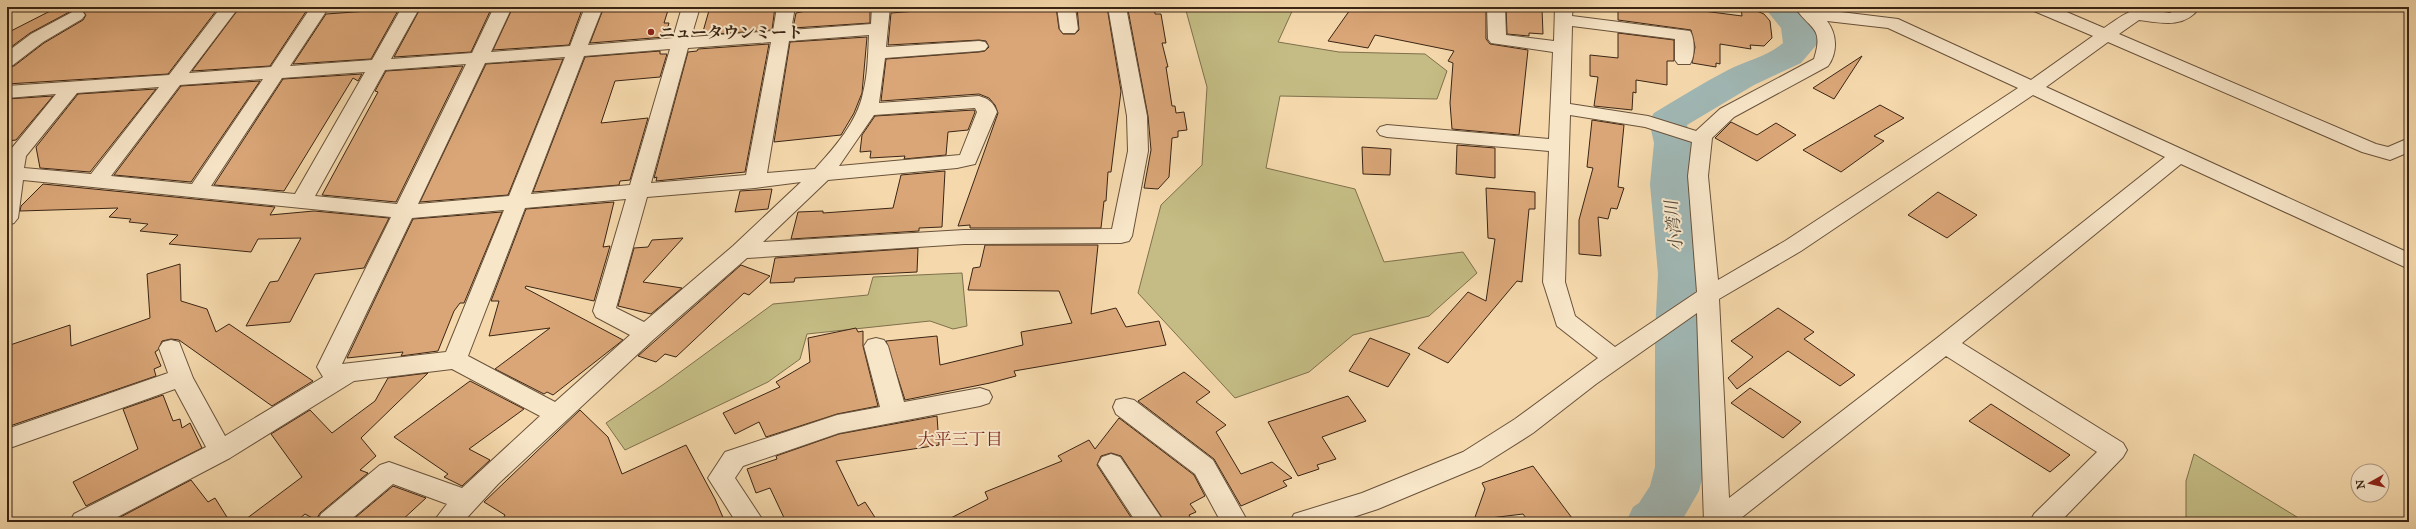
<svg xmlns="http://www.w3.org/2000/svg" width="2416" height="529" font-family="'IM FELL Great Primer','Noto Serif JP',serif">
	<style>
		.green { fill: #c4bc84; stroke: #7f704c }
		.lines { fill: none; stroke-linecap: round; stroke-linejoin: round }
		.river { fill: #a0b7b4; fill-rule: evenodd }
		.building { fill: #daa678; stroke: #3a2514 }
		.minor-casing { stroke: #69523a; stroke-width: 2 }
		.minor { fill: #f8e6c9; fill-rule: evenodd }
		.poi-dot { fill: #8f2418; stroke: #f8e6c9; stroke-width: 1.5 }
		.labels { text-anchor: middle; dominant-baseline: central; stroke-width: 4; stroke-linejoin: round; paint-order: stroke }
		.poi-label { font-size: 16px; font-weight: bold; fill: #3a2514; stroke: #f8e6c9; text-anchor: start }
		.water-label { font-size: 17px; font-style: italic; fill: #544a3c; stroke: #f8e6c9 }
		.neighbourhood-label { font-size: 17px; fill: #7a1f14; stroke: #f8e6c9 }
	</style>
	<rect width="100%" height="100%" fill="#f5d9ac"/>
	<filter id="stains"><feTurbulence type="fractalNoise" baseFrequency=".005" numOctaves="4"/><feColorMatrix values="0 0 0 0 .2 0 0 0 0 .09 0 0 0 0 .02 0 0 0 .5 -.17"/></filter>
	<radialGradient id="worn" r=".72"><stop offset=".6" stop-color="#630" stop-opacity="0"/><stop offset="1" stop-color="#630" stop-opacity=".3"/></radialGradient>
	<path class="green" d="M1185 7H1294L1278 42 1339 52 1425 54 1447 71 1437 99 1280 96 1266 168 1355 189 1384 262 1463 252 1477 273 1429 316 1353 335 1309 372 1235 398 1138 293 1161 205 1202 165 1207 87Z
		M962 273 967 326 953 329 930 321 807 334 800 359 768 382 625 450 606 423 664 384 773 304 868 295 873 277Z
		M2194 454 2305 522H2186V481Z"/>
	<g class="lines">
		<path class="river" d="M1764 7H1799L1814 26 1818 43 1801 63 1754 85 1687 125 1692 143 1690 184 1700 274 1699 333 1705 467 1699 491 1681 522H1626L1633 507 1639 503 1650 486 1655 467V333L1658 274 1650 184 1654 143 1649 121 1654 113C1679 98 1703 83 1728 70 1747 60 1767 57 1783 43L1781 28Z"/>
	</g>
	<path class="building" d="M58 7H219L168 74 7 84V67L14 66 44 43 83 20 86 15 82 10 75 9 30 33 7 50V33Z
		M240 7H309L270 66 192 71Z
		M371 7H400L371 59 293 64 326 14 368 11Z
		M421 7H492L471 52 394 57Z
		M513 7H583L569 45 493 50Z
		M604 7H669L664 23H669L665 37 590 43Z
		M710 7H775L772 30 702 35Z
		M826 7H870V23L793 28 796 13Z
		M932 7H1056L1059 29 1063 34H1075L1079 30 1077 7H1107L1121 91 1111 172H1108L1106 201H1104L1101 228H970V225L958 226 998 113 995 105 989 98 979 94 881 101 886 59 979 52 985 51 989 47 986 41 979 40 888 45 891 13 917 11V8Z
		M1352 7H1486V39L1490 44 1528 50 1519 135 1452 129 1450 103 1453 63 1448 61 1454 51 1375 35 1368 48 1328 41Z
		M1506 7 1542 9 1543 34 1529 33V36L1507 34Z
		M1618 7H1672L1742 16 1741 7H1747L1764 14 1770 21 1772 38 1764 46 1750 45 1751 49 1720 44V64L1716 63V67L1692 63 1695 47 1691 30 1618 20Z
		M1155 8V14H1161L1166 43H1162L1168 67H1166L1172 106H1175L1176 113 1184 112 1187 130 1178 131V137L1172 138 1169 177 1158 189 1144 188 1151 150 1148 116 1128 10Z
		M1618 33 1674 40V61H1667V85L1636 80V93L1633 92 1632 110 1594 106 1598 77 1590 76V55L1618 58Z
		M867 37 862 93 854 113 841 135 774 142 790 42Z
		M769 44 745 172 656 181 657 177 654 178 688 52 697 51 698 49Z
		M660 51V54H667L660 77 615 81 601 123 648 118 630 180 620 181 619 185 533 192 585 57Z
		M1862 56 1834 99 1813 88Z
		M563 59 508 195 420 202 486 64Z
		M463 66 396 202 322 195 378 92 375 91 386 71Z
		M362 74 358 81 353 78 284 191 214 185 283 79Z
		M260 81 191 182 114 175 181 86Z
		M156 89 90 172 40 168 36 147 78 94Z
		M53 96 16 140 7 141V99Z
		M1880 105 1904 118 1874 136 1884 141 1841 172 1803 150Z
		M974 110 975 112 968 130 948 132 946 155 904 159 905 156 870 158 871 151 860 152 862 135 875 116Z
		M1592 120 1624 125 1618 187 1624 188 1617 209 1611 208 1608 219 1598 217 1601 256 1579 254V220L1593 168 1587 167Z
		M1731 122 1757 135 1776 123 1796 135 1757 161 1715 138Z
		M1457 145 1495 148V178L1456 174Z
		M1362 147 1391 149 1390 175 1363 174Z
		M945 171 942 227 919 228V231L791 239 798 212 823 211V213L893 208 901 175Z
		M43 184 275 207 270 215 314 211 389 218 364 268 315 274 290 322 246 326 270 282 278 281 301 238 258 239 251 252 169 244 178 235 140 231 148 224 129 222 131 219 109 217 118 208 20 211 21 206Z
		M1486 188 1535 192V209H1529L1522 282 1517 281 1448 363 1418 348 1468 292 1486 301 1495 239 1488 238Z
		M772 189 768 209 735 212 740 191Z
		M1938 192 1977 215 1947 238 1908 215Z
		M614 202 603 247 610 246 594 301 526 286 525 288 623 340 553 395 547 392 544 394 495 369 550 328 489 336 499 301H491L526 209Z
		M502 212 464 303H460L454 311 438 351 401 356 403 352 347 358 413 219Z
		M683 238 643 282 682 288 651 314 618 306 634 248 648 247 652 240Z
		M985 245H1098L1091 314 1116 308 1126 327 1159 321 1166 345 1014 371 1016 376 990 383 905 400 886 341 937 336 940 365 1023 345 1021 332 1072 323 1059 291 968 290 973 268 980 267Z
		M918 248 917 272 795 278 794 282 770 283 775 258Z
		M180 264 181 301 207 309 216 332 229 324 313 381 272 406 179 340 171 339 162 341 158 350 155 352 161 366 154 369 156 376 7 427V346L70 325 71 346 150 318 147 274Z
		M741 265 770 276 749 295 744 293 676 357 665 354 656 362 638 356Z
		M1778 308 1814 332 1804 339 1855 375 1840 386 1788 351 1737 389 1728 378 1753 357 1731 341Z
		M856 328 858 332 863 331V346L878 406 837 414 766 437 759 422 735 434 723 413 780 387 776 382 810 362 808 338Z
		M1370 338 1410 354 1388 387 1349 371Z
		M1184 372 1210 392 1196 402 1226 425 1216 432 1241 474 1272 462 1292 478 1283 481 1287 486 1241 506 1214 459 1138 401Z
		M428 373 361 438 376 456 360 470 368 473 320 513 316 520 305 514 299 519 305 522H242L302 477 271 434 310 410 332 433 375 401 388 378Z
		M470 381 524 409 469 449 490 460 462 486 444 477 448 474 394 437Z
		M1750 388 1801 422 1783 438 1731 403Z
		M163 395 173 421 180 419 182 428 190 423 202 448 86 506 73 482 138 449 123 409Z
		M1348 396 1366 421 1322 437 1336 459 1317 465 1319 469 1298 476 1268 422Z
		M1991 404 2070 455 2050 472 1969 421Z
		M580 410 608 437 622 474 686 445 715 499 725 522H501L505 515 484 502Z
		M937 416 939 445 836 461 858 506 865 502 878 522H786L770 488 756 493 747 469 777 459 776 456 839 434Z
		M1119 418 1194 475 1205 496 1190 504 1196 512 1189 515 1193 522H1165L1121 456 1111 453 1101 456 1097 465 1134 522H943L988 499 985 492 1062 461 1058 456 1089 440 1095 449Z
		M1533 466 1575 522H1529L1523 514 1474 520 1485 489 1482 483Z
		M191 480 208 502 215 498 230 522H111Z
		M393 486 426 498 400 522H350Z"/>
	<g class="lines">
		<defs>
			<path id="minor" d="M221 7H239L189 73 271 67 311 7H329L290 66 372 60 402 7H420L391 59 472 53 494 7H512L491 52 570 46 585 7H603L588 45 673 38 682 7H700L691 37 773 31 777 7H795L791 30 871 24 872 7H890L886 47 979 41 985 42 988 46 985 50 979 51 885 58 879 103 979 96C989 99 993 102 997 112L975 164 957 168 828 180 763 242 964 230 1112 229 1128 151 1127 116 1108 7H1126L1147 116 1148 151 1132 236 1129 241 1121 243 964 244 747 258 654 339 498 484 463 522H433L447 504 393 484 348 522H317L321 514 380 465 389 462 462 488 540 416 452 369 354 381 230 458 108 522H70L74 514 206 447 175 389 7 449V429L168 373 159 348 163 342 171 340 179 342 193 378 225 436 323 377 317 367 391 217 23 180 18 218 14 223 7 225V154L56 94 7 98V86L169 75ZM869 35C868 54 868 74 863 93 857 122 835 147 815 169L767 173 789 41ZM771 42 746 175 651 183 688 48ZM670 49 630 185 531 194 584 56ZM565 57 509 196 418 204 485 63ZM466 64 397 204 315 196 385 70ZM365 72 295 194 211 186 282 78ZM263 79 192 184 111 176 180 85ZM159 87 91 174 24 168 26 156 77 93ZM975 108 977 112 960 155 839 166 874 115ZM801 182 733 246 644 322 616 308 647 197 755 188ZM626 199 593 311 596 317 630 335 555 402 468 356 525 208ZM504 210 446 352 342 364 412 218Z
				M1057 7H1075L1078 29 1075 33H1063L1060 29Z
				M1487 7H1505L1506 35 1554 41 1555 7H1573L1572 16 1690 31C1695 38 1695 57 1690 64H1678L1675 60V39L1572 26 1570 104 1648 116 1696 131 1720 109 1814 59C1824 27 1811 30 1796 9L1798 7H1813L1816 9 1898 19 2031 80 2093 36 2034 11 2031 7H2055L2104 28C2136 6 2132 8 2170 13L2179 7H2200C2185 29 2161 23 2139 20L2119 34 2376 144 2388 147 2409 138V152L2390 160 2362 152 2108 42 2046 87 2409 253V269L2181 164 1962 343 2123 443 2127 450 2123 457 2060 522H2030L2034 514 2097 452 1946 356 1736 522H1704L1697 313 1596 384 1533 433 1481 466 1378 509 1338 522H1290L1294 514 1362 493 1463 452 1515 419 1598 358 1557 326 1543 282 1549 151 1387 137 1380 135 1377 131 1380 127 1387 125 1549 139 1553 52 1491 43 1488 39ZM1827 21 1888 28 2018 88 1785 241 1718 280 1708 176 1712 138 1734 117 1828 66C1838 52 1837 34 1827 21ZM2033 95 2165 157 1937 338 1729 498 1719 299 1801 251ZM1570 115 1645 127 1692 142 1688 176 1697 292 1615 347 1575 316 1565 282Z
				M76 10 82 11 85 15 82 19 43 42 13 65 7 66V52L31 34Z
				M876 338 884 340 888 346 904 402 980 388 989 391 992 397 989 403 980 406 839 433 743 466 735 478 764 522H736L708 478 725 452 837 415 880 407 864 346 868 340Z
				M1125 398 1134 400 1213 460 1248 522H1221L1195 474 1116 414 1113 407 1116 400Z
				M1111 454 1120 457 1164 522H1136L1098 464 1102 457Z"/>
		</defs>
		<use href="#minor" class="minor-casing"/>
		<use href="#minor" class="minor"/>
	</g>
	<circle class="poi-dot" cx="651" cy="32" r="4"/>
	<g class="labels">
		<g class="poi-label">
			<text x="659" y="32">ニュータウンミート</text>
		</g>
		<g class="water-label">
			<text transform="translate(1674 226) rotate(-96)">小湾川</text>
		</g>
		<g class="neighbourhood-label">
			<text x="960" y="439">大平三丁目</text>
		</g>
	</g>
	<rect width="2416" height="529" fill="none" stroke="#f5d9ac" stroke-width="24"/>
	<rect x="8" y="8" width="2400" height="513" fill="none" stroke="#3a2514" stroke-width="2"/>
	<rect x="12" y="12" width="2392" height="505" fill="none" stroke="#3a2514"/>
	<g transform="translate(2370 483) rotate(262)"><circle r="19" fill="#f8e6c9" stroke="#ac9981"/>
	<path d="M0-3L7 15L0 10L-7 15Z" fill="#8f2418"/>
	<text y="-6" font-size="11" font-weight="bold" text-anchor="middle" fill="#3a2514">N</text>
	</g>
	<rect width="100%" height="100%" filter="url(#stains)"/>
	<rect width="100%" height="100%" fill="url(#worn)"/>
</svg>
